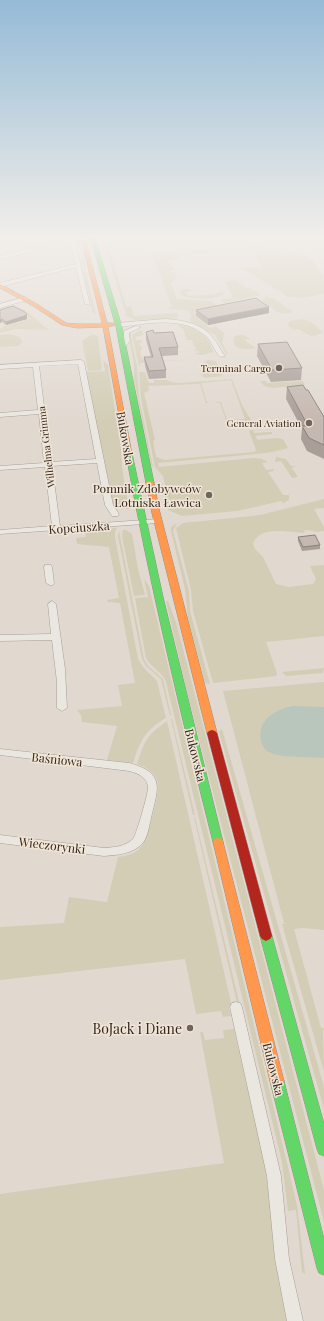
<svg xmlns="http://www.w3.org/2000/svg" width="324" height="1321" font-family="'Playfair Display',serif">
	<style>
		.green { fill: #d2cdb4 }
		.water { fill: #b9c6bc }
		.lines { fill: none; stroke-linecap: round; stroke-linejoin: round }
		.street-casing { stroke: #a79f98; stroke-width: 1 }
		.fast-casing { stroke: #978e88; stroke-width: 1 }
		.slow-casing { stroke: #978e88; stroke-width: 1 }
		.jam-casing { stroke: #978e88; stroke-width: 1 }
		.street { fill: #eae6e0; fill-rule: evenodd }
		.fast { fill: #63d668; fill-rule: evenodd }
		.slow { fill: #ff974d; fill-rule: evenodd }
		.jam { fill: #b3261e; fill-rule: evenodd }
		.wall { fill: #a99e98 }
		.shaded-wall { fill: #8a817c }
		.building { fill: #c5b8b1; stroke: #8a817c }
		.poi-dot { fill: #71655e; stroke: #f1e5d6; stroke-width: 1.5 }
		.labels { text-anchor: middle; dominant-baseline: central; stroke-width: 3; stroke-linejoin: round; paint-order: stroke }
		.far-poi-label { font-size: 10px; fill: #352721; stroke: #f1e5d6; text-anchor: end }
		.far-street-label { font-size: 10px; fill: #352721; stroke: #f1e5d6 }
		.street-label { font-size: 12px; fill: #352721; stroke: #f1e5d6 }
		.poi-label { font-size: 12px; fill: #352721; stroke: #f1e5d6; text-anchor: end }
		.near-poi-label { font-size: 14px; fill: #352721; stroke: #f1e5d6; text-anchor: end }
	</style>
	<rect width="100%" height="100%" fill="#e1d9d0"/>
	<path class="green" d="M77 238H79C85 263 89 288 96 314L93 313 83 271 85 270 83 263 81 262 82 260 81 253 78 252 80 251 78 244 76 243 78 242Z
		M102 238H106L126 306H131L134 316 177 313 178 317 173 319 135 320 125 315 126 314Z
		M262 247 303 254 309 256 324 277V294L302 298 288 297 242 268 262 267 252 250 178 254 179 259 166 261 176 270 166 271 175 273 177 278 171 283 177 299 211 301 218 307 192 313H196L198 316 195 314V316L210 328 215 327 214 325 224 333 222 343 228 354 227 355 215 335 190 321 191 316 189 312C183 308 174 311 167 307H172L152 254H148L153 251 154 253Z
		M235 280 246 288H250L261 295 224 303 221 300 222 299 233 298 225 282Z
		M182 289H190L191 291 186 292 188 296 216 294V293L224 292 223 295C213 300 191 300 181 295L180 291Z
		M265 297 274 298 293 312C278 317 274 309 262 301Z
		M12 307C28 307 37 322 49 330L16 329 0 333V329L3 328 2 327 33 318H30Z
		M302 319 311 322 323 332C312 340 307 334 299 329L293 330 287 324 290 321Z
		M177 325C194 326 209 335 213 352L202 355 193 354 199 353 198 351H194L196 350 192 340H187L183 329Z
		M137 329 131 333V337L137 366 139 398 153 467H152L134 379V365L129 337 130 333Z
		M140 330 143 332V335L135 337 136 340H141L142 343H139L142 348 140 353 142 359 152 361 187 360 140 363V366H139L132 335Z
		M0 335C8 334 17 334 22 340L21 344 17 346 0 347Z
		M91 335H95L98 337 102 370 88 371 82 341Z
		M239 335H244L250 339 244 340 256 348C247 350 228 350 235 336Z
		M103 360 108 365 121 449 122 468 129 509 119 508 115 504H113L86 372 105 371Z
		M207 360 216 361 222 376 205 378 202 376 203 375 200 374 208 372 205 363Z
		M139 372H145L149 383H154V380H167L171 382 179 383 232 379 242 405 254 425H260L248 427 245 420H226L220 403 214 402H221L227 420 245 419 231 380 201 383 207 402 209 403H206L200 384 148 386 149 391 144 393 155 440 153 441 156 457 164 460 254 452 256 450 249 431 253 430 254 433 272 432V434L255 436 258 440 275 438 283 439 288 448 273 451 289 449 266 453 158 463 159 467 254 458 262 459 268 462 262 463 266 470 273 469 274 471 268 472 283 495H289V500L283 503 281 501 237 511 182 516 168 510 163 490 166 489 163 476 155 467 141 398Z
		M260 381H266L267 383 302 381 305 384 295 389C283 383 268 394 260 381Z
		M276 457 286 459 291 466H296L292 468 298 477 292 478 281 461 275 462Z
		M324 499V508L314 509 324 527V531L315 532 314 531 305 530 304 533C290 532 259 525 253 544L255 549 263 557 276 584 289 587 313 584 316 579 310 566 324 565V636L266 642 277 673 276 676 213 683 193 611 191 590 176 528 183 523 260 515Z
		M177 523 173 531 189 591 190 611 210 684 205 683 188 618 185 589 171 531V527Z
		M117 528 115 532V537L138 659 143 667 157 681 166 718C145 730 140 741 133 763L107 760 117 726 82 722 81 715 77 710 122 706 118 685 135 683 120 603 108 602 107 600 119 598 109 547 77 544 76 538 86 537 85 530Z
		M123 530H126L132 534 138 569 145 595 134 596 122 536Z
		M119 531 144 659 148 666 163 679 171 715 170 716 161 679 146 666 142 659 118 536Z
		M144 579 149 586 297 1205 305 1274 302 1272 296 1210 288 1211 282 1162 166 682C163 672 151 668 146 658L135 598 148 597Z
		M168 601 176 622 324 1190V1222L186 688 166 601Z
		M324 668 323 673 286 676 282 672Z
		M324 682V930L303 928 294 929 321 1028H324L323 1031 324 1072 282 924 287 923H284L223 691Z
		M171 719H172L195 815H193Z
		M167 721 232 1007 229 1008 231 1016 223 1017 221 1011 196 1014 185 959 0 980V927L64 923 69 897 107 902 118 857C126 856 135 854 140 848 147 841 160 793 158 783 156 773 146 767 137 764 145 740 146 736 167 721Z
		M222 729 324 1087V1109L219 732Z
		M194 817H195L240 1006 238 1007Z
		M234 1029 265 1164 275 1249 289 1321H0V1194L224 1163 200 1032H203L205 1040 224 1038 223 1030Z"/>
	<path class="water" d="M293 706 324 707V758C311 757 279 758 269 752 264 750 262 744 261 740 257 720 276 709 293 706Z"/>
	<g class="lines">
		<defs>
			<path id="street" d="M70 238H74L90 305 85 304 76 267 0 287V283L76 264 71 244H55L0 260V256L55 242 70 241Z
				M25 297 28 299 27 300 0 308V304Z
				M165 319C182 320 202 323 213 338 218 343 220 350 225 356L220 357C214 351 212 342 206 336 182 315 147 324 118 327L115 325 118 323Z
				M136 326 141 327 129 333 130 341 125 347H121L120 346 124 341V331Z
				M81 360 84 362 113 505 119 514 118 516H112L105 505 97 463 52 466 60 526 158 519 162 521 158 523 0 534V530L52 526 45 467 0 470V466L44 463 39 414 0 417V413L38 410 33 367 0 369V365ZM78 364 96 459 51 462 39 366Z
				M45 565H51L52 567 54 583 53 585H50L46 583 44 567Z
				M52 601 56 604 65 669 67 708 62 711 57 708V682L52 640 0 641V635L51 634 48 604Z
				M0 749 129 763C166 773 158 788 151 818 149 826 148 837 142 844 132 854 117 855 104 856L0 843V835L104 848C115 847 124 847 133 839 136 836 148 794 148 788 148 778 138 773 129 771L0 755Z
				M236 1002 240 1003 242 1007 281 1176 289 1259 303 1321H287L275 1259 267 1176 230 1007 232 1003Z"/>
			<path id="fast" d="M91 238H95L122 327 154 483 150 485 146 483 116 327Z
				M128 447 131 449 163 597 223 842 222 845 218 846 214 845 213 842C180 712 149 581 125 449Z
				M266 931 270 933 272 936 324 1124V1156L319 1154 317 1149 260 936 262 933Z
				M277 1075 282 1077 284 1081 324 1239V1275L319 1273 317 1268 270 1081 272 1077Z"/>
			<path id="slow" d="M81 238H85L107 323H113L116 325 108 327 131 449 128 451 125 449 103 327 77 328 62 325 33 306 0 288V284L2 285 37 304 66 323 77 324H102Z
				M147 481H153L154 483 159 509 217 733 215 735H209L207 733 151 509 146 483Z
				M218 838 222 839 223 842 284 1081 282 1085 277 1087 272 1085 270 1081 213 842 214 839Z"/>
			<path id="jam" d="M212 730 215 731 217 733 272 936 270 939 266 941 262 939 260 936 207 733 209 731Z"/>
		</defs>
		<use href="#street" class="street-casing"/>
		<use href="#fast" class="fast-casing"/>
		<use href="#slow" class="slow-casing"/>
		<use href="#jam" class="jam-casing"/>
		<use href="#street" class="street"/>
		<use href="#fast" class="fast"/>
		<use href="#slow" class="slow"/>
		<use href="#jam" class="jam"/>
	</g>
	<path class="wall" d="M0 310 27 315V319L6 325 2 322Z
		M196 310 269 313 208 325 196 316Z
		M146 332 154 333 178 347V355L162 356 166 370V378L149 379 145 366 144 357H151L146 340Z
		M258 344 302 368 301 380 271 382 257 356Z
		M287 387 324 417V459L307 451 301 439 302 429 286 399Z
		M298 537 320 545V549L302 551 298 541Z"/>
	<path class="shaded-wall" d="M269 307V313L208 325V319Z
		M27 315V319L6 325V322Z
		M2 319V322L0 323V320Z"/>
	<path class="building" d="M256 298 269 307 208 319 196 310Z
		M13 306 25 312 27 315 6 322 2 319 0 320V310Z
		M153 330 154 333 173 332 178 347 159 348 166 370 149 371 144 357H153L146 332Z
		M287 342 302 368 272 370 258 344Z
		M303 385 306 390H308L324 417V445L309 438 302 426H308L287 387Z
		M315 535 320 545 303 547 298 537Z"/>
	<linearGradient id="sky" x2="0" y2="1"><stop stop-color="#95bbd6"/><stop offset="0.56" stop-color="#f2eeea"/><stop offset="1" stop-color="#f2eeea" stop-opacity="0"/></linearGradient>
	<rect width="324" height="423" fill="url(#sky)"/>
	<g class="poi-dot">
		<circle cx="279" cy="368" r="4"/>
		<circle cx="309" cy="423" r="4"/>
		<circle cx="209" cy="495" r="4"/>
		<circle cx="190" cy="1028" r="4"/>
	</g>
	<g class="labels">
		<g class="far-poi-label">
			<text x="271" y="368">Terminal Cargo</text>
			<text x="301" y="423">General Aviation</text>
		</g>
		<g class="far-street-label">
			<text transform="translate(46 447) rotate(-97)">Wilhelma Grimma</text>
		</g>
		<g class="street-label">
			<text transform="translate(126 438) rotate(80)">Bukowska</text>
			<text transform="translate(79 527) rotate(-4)">Kopciuszka</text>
			<text transform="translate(196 755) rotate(76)">Bukowska</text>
			<text transform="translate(57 759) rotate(6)">Baśniowa</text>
			<text transform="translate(52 845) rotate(7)">Wieczorynki</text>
			<text transform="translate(274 1069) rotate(76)">Bukowska</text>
		</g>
		<g class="poi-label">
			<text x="201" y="488">Pomnik Zdobywców<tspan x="201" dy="14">Lotniska Ławica</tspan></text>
		</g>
		<g class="near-poi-label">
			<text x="182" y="1028">BoJack i Diane</text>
		</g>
	</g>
</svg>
